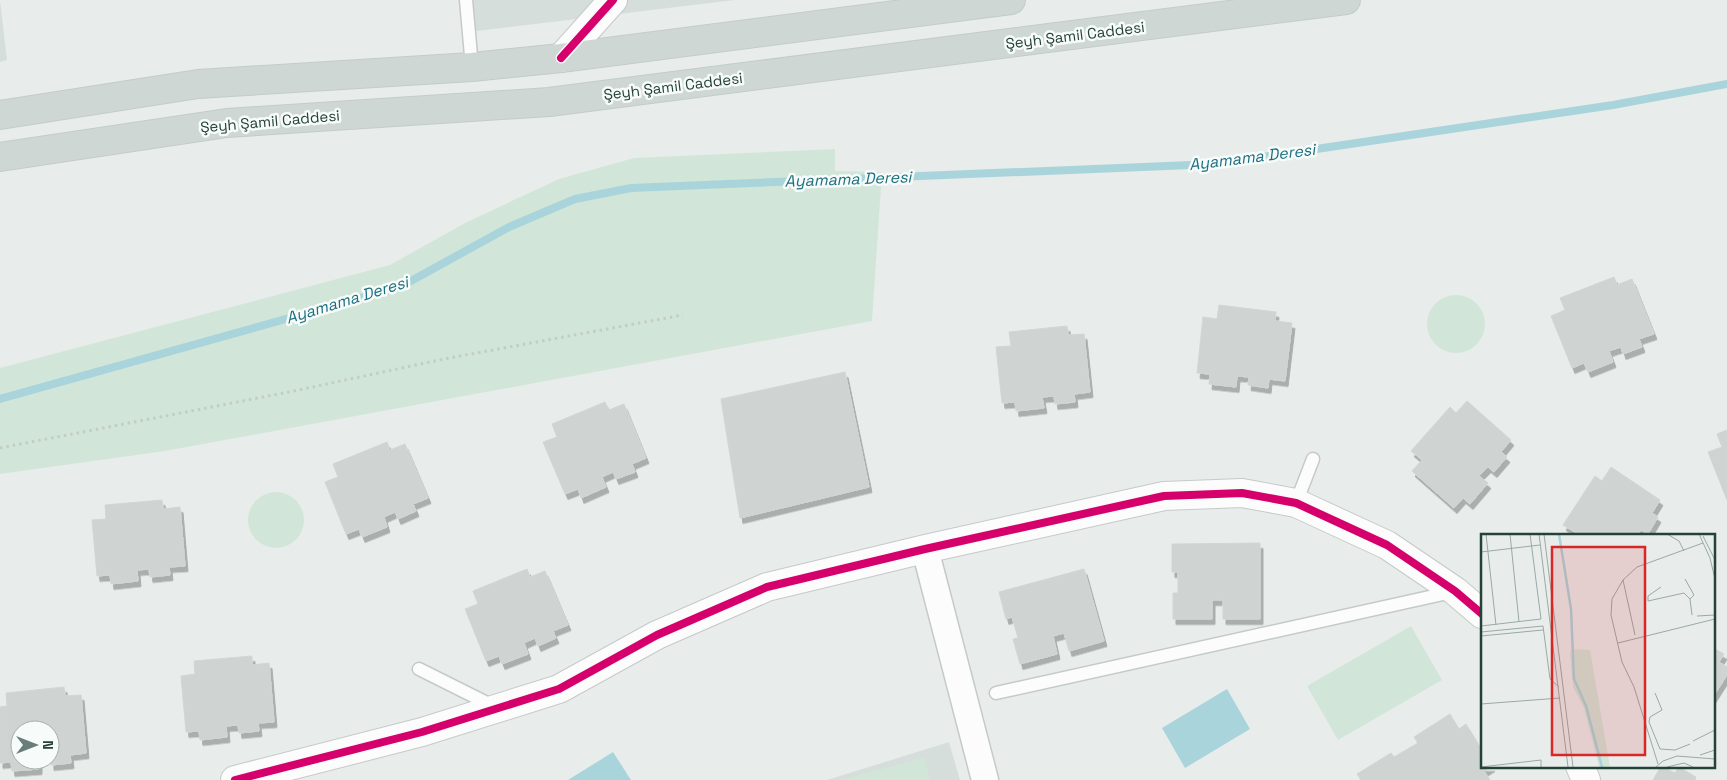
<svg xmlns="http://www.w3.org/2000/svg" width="1727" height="780" font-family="'Space Grotesk',sans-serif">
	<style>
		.built { fill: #d6dedb }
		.green { fill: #d1e6d8 }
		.water { fill: #a9d4db }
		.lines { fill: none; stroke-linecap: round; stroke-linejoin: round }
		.stream { stroke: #a9d4db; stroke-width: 8 }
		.building { fill: #cfd4d2; stroke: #d1d6d4; filter: url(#shadow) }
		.service-casing { stroke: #c5cac8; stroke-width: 15 }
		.minor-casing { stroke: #c5cac8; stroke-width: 29 }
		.tertiary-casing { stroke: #c5cac8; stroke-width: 30 }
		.primary-casing { stroke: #c3ccc9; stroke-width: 30 }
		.path { stroke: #c3ccca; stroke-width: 3; stroke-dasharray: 2.5 4; stroke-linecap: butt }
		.service { stroke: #fcfcfc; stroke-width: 12 }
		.minor { stroke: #fcfcfc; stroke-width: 26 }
		.tertiary { stroke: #fcfcfc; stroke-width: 28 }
		.primary { stroke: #cfd7d5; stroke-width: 28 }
		.cycleway-casing { stroke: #f7fbf9; stroke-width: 11 }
		.cycleway { stroke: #d6006c; stroke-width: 8 }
		.labels { text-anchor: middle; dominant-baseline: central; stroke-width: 5; stroke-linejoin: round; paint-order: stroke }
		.street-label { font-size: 15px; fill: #24423a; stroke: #f7fbf9 }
		.water-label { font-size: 16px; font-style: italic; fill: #1c6f80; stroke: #f7fbf9 }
		.inset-river { fill: none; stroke: #a9d4db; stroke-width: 2.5 }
		.inset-road { fill: none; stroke: #9aa9a4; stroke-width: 1 }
		.view { fill: #d62828; fill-opacity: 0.15; stroke: #d62828; stroke-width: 2.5 }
		.inset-edge { fill: none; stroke: #24423a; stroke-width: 2.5 }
	</style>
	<defs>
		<filter id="shadow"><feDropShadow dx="3" dy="5.5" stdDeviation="0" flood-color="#0004"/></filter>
	</defs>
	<rect width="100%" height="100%" fill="#e8edeb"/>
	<path class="built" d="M0 0 7 60 0 62Z
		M464 0H735L469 32Z
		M949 742 960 780H827Z"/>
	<path class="green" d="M835 149V171L882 172 872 321 165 451 0 474V368L390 265 465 223 559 179 634 158Z
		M1427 324a29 29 0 1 1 58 0a29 29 0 1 1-58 0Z
		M248 520a28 28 0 1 1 56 0a28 28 0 1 1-56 0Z
		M1411 626 1442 680 1338 740 1307 686Z
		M924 758 930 780H840Z"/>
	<path class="water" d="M1227 689 1250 729 1185 768 1162 728Z
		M613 752 631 780H568Z"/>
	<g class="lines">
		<path class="stream" d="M0 399 400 287 509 227 575 199 631 188 1215 164 1613 105 1727 84"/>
	</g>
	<path class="building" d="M1614 277 1617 285 1632 279 1654 334 1639 339 1642 347 1623 354 1621 347 1609 351 1613 362 1588 372 1584 363 1572 368 1551 316 1565 310 1560 298Z
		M1219 305 1276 312 1275 321 1292 323 1285 381 1269 379 1268 388 1248 385 1249 377 1237 376 1236 387 1209 384 1210 374 1197 373 1203 317 1217 319Z
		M1067 326 1068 335 1084 334 1090 392 1074 394 1075 402 1055 404 1054 396 1042 397 1044 408 1016 411 1015 402 1002 403 996 347 1011 346 1009 332Z
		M845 372 869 487 740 518 721 399Z
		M1467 401 1511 440 1501 452 1507 457 1494 472 1488 467 1479 476 1488 483 1470 504 1463 498 1454 508 1412 471 1422 460 1411 451 1450 407 1456 413Z
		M605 402 609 410 624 404 646 458 632 464 635 472 616 479 613 472 602 477 606 487 581 498 578 489 565 494 543 442 557 437 552 424Z
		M1727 430V500L1708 452 1722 447 1717 434Z
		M387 442 390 450 405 444 428 498 413 504 416 511 398 519 395 512 384 517 387 527 362 537 359 529 346 534 325 482 338 477 333 464Z
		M1611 467 1660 500 1652 513 1658 517 1648 534 1641 530 1637 535H1573L1575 532 1563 525 1595 476 1602 481Z
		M162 500 163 509 180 507 185 566 169 567 170 575 150 577 149 569 137 570 138 581 111 584 110 575 97 576 92 520 106 519 105 505Z
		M1260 543V619H1223V600H1212V619H1173V593H1178V572H1172V544Z
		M527 569 530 577 545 571 568 625 553 631 556 638 538 646 535 638 524 643 528 654 502 664 499 656 486 661 465 609 478 604 473 591Z
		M1084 569 1104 641 1069 651 1064 633 1053 636 1057 654 1020 664 1013 639 1018 638 1012 617 1006 619 999 592Z
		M1713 648 1724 654 1719 662 1727 667V675L1713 697Z
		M252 656V665L269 663 274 722 258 723 259 731 239 733 238 725 226 726 227 737 200 740 199 731 186 732 181 676 195 674 194 661Z
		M64 687 65 696 81 695 86 753 70 755 71 763 51 765 50 730H20V760H39V769L12 771 11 762 0 763V707L7 706 6 693Z
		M1450 714 1459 729 1466 724 1482 750V766H1492L1484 771 1490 780H1361L1357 774 1391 753 1394 757 1418 743 1414 737Z
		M1661 766 1675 773 1679 767 1696 777 1695 780H1653Z"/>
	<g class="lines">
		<defs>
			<path id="service" d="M466 0 472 67
				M1296 503 1313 459
				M419 669 495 707
				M996 693 1452 592"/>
			<path id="minor" d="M925 549 985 780"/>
			<path id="tertiary" d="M561 58 613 0
				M1580 766 1586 780
				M235 780 422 732 559 689 657 635 767 587 925 549 1164 496 1242 493 1296 503 1387 545 1455 591 1482 614"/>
			<path id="primary" d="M0 115 198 84 472 67 561 58 1011 0
				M0 157 227 123 549 102 1346 0"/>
		</defs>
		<use href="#service" class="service-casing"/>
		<use href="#minor" class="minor-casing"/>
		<use href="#tertiary" class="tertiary-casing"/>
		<use href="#primary" class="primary-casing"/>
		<path class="path" d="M0 448 289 392 444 359 683 315"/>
		<use href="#service" class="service"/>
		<use href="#minor" class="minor"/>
		<use href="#tertiary" class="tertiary"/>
		<use href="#primary" class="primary"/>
		<defs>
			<path id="cycleway" d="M561 58 613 0
				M235 780 422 732 559 689 657 635 767 587 925 549 1164 496 1242 493 1296 503 1387 545 1455 591 1482 614"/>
		</defs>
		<use href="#cycleway" class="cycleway-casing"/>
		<use href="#cycleway" class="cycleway"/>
	</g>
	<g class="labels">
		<g class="street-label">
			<text transform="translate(1075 35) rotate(-7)">Şeyh Şamil Caddesi</text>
			<text transform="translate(673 86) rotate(-7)">Şeyh Şamil Caddesi</text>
			<text transform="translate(270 121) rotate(-5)">Şeyh Şamil Caddesi</text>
		</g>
		<g class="water-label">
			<text transform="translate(1252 157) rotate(-7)">Ayamama Deresi</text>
			<text transform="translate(848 179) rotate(-2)">Ayamama Deresi</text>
			<text transform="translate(347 300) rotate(-17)">Ayamama Deresi</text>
		</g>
	</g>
	<g transform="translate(1481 534)">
		<rect width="234" height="234" fill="#e8edeb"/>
		<path d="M91 115 109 116 129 233H118L103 174 92 153 89 120Z" fill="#d1e6d8"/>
		<path class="inset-river" d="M78 0 90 75 93 145 105 172 121 233"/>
		<path class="inset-road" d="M5 0 15 91M29 0 38 88M58 0 87 233M63 0 92 233M186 0 198 7 203 17M218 0 229 24 234 45M222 2 234 26M0 18 59 11M204 45 213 61 209 65M142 46 154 101M180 53 167 62V67L203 59 209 65 211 81M234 73V97M216 82 234 81M0 92 60 85 49 0M0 98 62 92 69 145 78 153M0 102 62 96M137 109 234 85M174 159 181 176 169 183 168 188 179 215 194 216 209 210M0 170 79 164M212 207 234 196M219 221 234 216M177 230 153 153 141 128 130 81 131 65 142 46 156 33 222 9M0 233 60 226V233M175 233 182 227 196 222 234 225M186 233 203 229 212 233"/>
		<path class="view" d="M71 13H164V221H71Z"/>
		<rect width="234" height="234" class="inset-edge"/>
	</g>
	<g transform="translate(35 745) rotate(90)"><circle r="24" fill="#f7fbf9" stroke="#a3b1ad"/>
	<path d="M0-4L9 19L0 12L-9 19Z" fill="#697e78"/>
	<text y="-8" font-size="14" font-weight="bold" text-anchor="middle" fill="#24423a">N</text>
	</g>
</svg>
